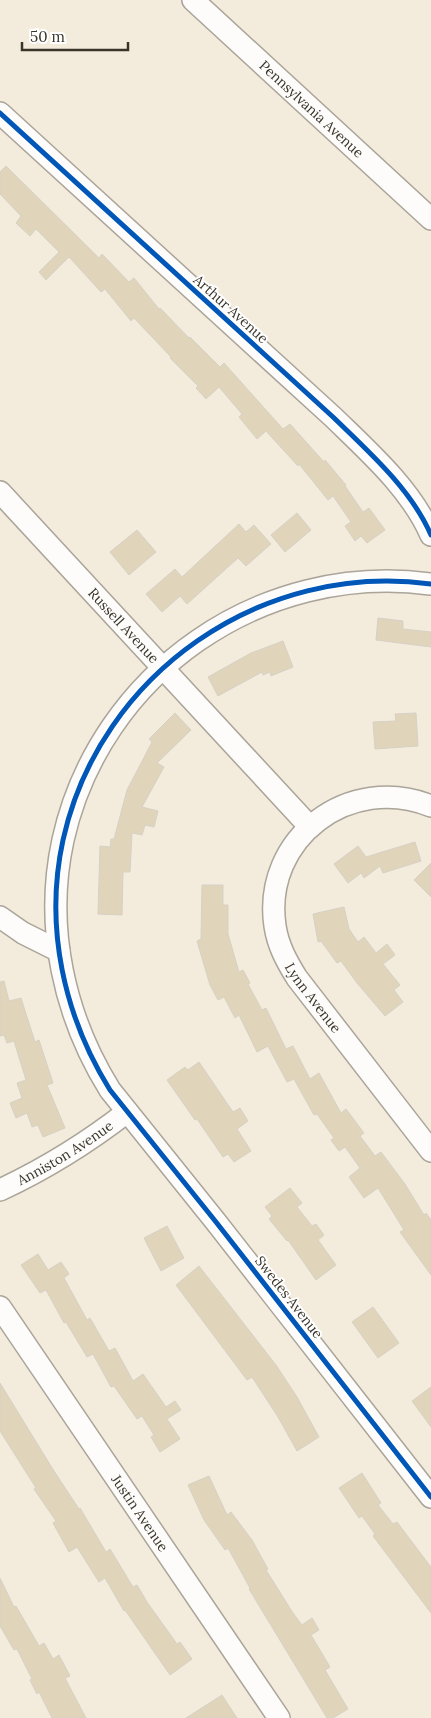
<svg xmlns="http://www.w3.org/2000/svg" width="431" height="1718" font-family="Lora,serif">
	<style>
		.building { fill: #e0d4ba; stroke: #d6d1c6 }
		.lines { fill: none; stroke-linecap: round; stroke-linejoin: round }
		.minor-casing { stroke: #aaa499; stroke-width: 24 }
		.minor { stroke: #fdfcfa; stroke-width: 21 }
		.cycleway-casing { stroke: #fff; stroke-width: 8 }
		.cycleway { stroke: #0057b8; stroke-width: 5 }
		.labels { text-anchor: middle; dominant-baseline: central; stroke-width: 4; stroke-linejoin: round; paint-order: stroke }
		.street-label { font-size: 14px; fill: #39342a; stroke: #fff }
	</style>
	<rect width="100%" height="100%" fill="#f3ecdd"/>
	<path class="building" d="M6 166 99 258 102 254 129 282 134 278 159 309 160 308 189 338 190 337 220 367 224 363 283 429 290 424 324 462 325 460 346 485 345 486 363 512 369 508 385 530 367 543 361 536 355 541 345 526 351 522 333 496 328 500 299 464 298 466 266 431 257 439 239 417 242 414 219 387 206 399 196 388 198 386 170 358 171 357 134 318 131 321 105 289 101 292 69 257 46 280 39 272 59 252 36 229 30 236 16 223 21 216 0 194V172Z
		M297 513 311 530 285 552 271 535Z
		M239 524 246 532 254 525 271 544 246 566 238 558 187 604 180 596 162 612 146 594 175 569 182 577Z
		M137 530 156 552 129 575 110 552Z
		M378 618 403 621V629L431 632V647L376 640Z
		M283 641 293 667 271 676 270 672 263 675 262 672 218 696 208 677 251 653Z
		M175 713 191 730 157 763 164 767 142 807 158 811 154 827 145 825 142 835 132 833 130 872H123L122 915 98 914 100 846 110 847 111 839H114L127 790 152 742 149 739Z
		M416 713 418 746 375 749 373 722 396 721 395 714Z
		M415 842 421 861 383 873 380 866 364 878 361 873 348 883 334 864 358 846 366 857Z
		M431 863V897L414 880Z
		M202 885H223V905H228V934L239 972 243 970 250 983 248 984 262 1010 266 1008 286 1049 293 1046 310 1079 319 1073 341 1113 346 1109 364 1133 360 1136 375 1156 381 1152 405 1184 424 1215 426 1213 431 1220V1275L400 1232 404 1230 378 1188 364 1198 349 1177 360 1168 345 1147 339 1151 331 1140 334 1138 317 1114 314 1115 294 1079 287 1082 268 1046 257 1052 239 1015 235 1018 224 997 218 1000 210 985 197 941 201 939Z
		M344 907 349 929 358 942 364 937 376 953 387 944 395 955 383 964 400 985 394 990 403 1002 385 1016 357 983 341 961 337 963 321 941 318 942 313 914Z
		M4 981 9 1001 21 998 35 1042 39 1040 53 1083 47 1085 65 1128 43 1137 38 1125 32 1127 27 1113 16 1118 10 1103 22 1098 17 1083 26 1080 14 1041 7 1043 4 1035 0 1036V982Z
		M199 1062 233 1112 240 1108 248 1121 237 1129 251 1151 234 1162 228 1154 223 1157 197 1119 195 1120 167 1080 185 1067 188 1070Z
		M290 1188 302 1203 297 1207 312 1226 316 1224 324 1235 318 1240 336 1265 316 1280 288 1240 287 1241 269 1219 272 1216 265 1207Z
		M167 1226 184 1258 161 1271 144 1238Z
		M38 1254 48 1270 61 1262 69 1274 64 1278 87 1320 90 1318 109 1351 115 1348 133 1381 143 1374 166 1407 175 1401 181 1410 167 1419 180 1439 160 1452 151 1437 154 1435 142 1416 137 1419 114 1386 111 1387 93 1354 87 1357 66 1322 64 1323 46 1290 40 1293 21 1265Z
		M199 1266 276 1365 297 1397 319 1437 297 1451 278 1417 252 1377 247 1380 176 1285Z
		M373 1307 399 1343 378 1358 352 1322Z
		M0 1383 54 1471 79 1509 80 1508 106 1552 110 1549 133 1587 137 1585 147 1602 177 1644 180 1642 192 1659 170 1675 125 1610 124 1611 105 1578 99 1582 77 1547 69 1552 53 1523 56 1521 34 1489 36 1488 0 1431Z
		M431 1387V1427L412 1401Z
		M362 1473 381 1503 378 1505 393 1524 397 1522 431 1567V1613L373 1536 375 1534 362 1516 359 1518 339 1488Z
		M209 1476 227 1515 231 1512 252 1540 268 1569 266 1570 293 1613 302 1625 312 1618 319 1630 311 1635 330 1667 325 1670 348 1709 333 1718H327L249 1589 250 1588 228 1548 225 1550 204 1520 188 1485Z
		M0 1578 14 1607 16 1606 39 1646 44 1643 53 1659 59 1655 70 1676 65 1678 86 1718H52L39 1692 37 1694 30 1680 32 1679 17 1649 14 1650 0 1626Z
		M222 1695 237 1718H186Z"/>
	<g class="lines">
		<defs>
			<g id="minor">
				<path id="s1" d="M193 0 431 219"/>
				<path d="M0 113 333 417C369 452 411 489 431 535"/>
				<path id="s2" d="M0 492 310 827"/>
				<path d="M431 584C262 561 100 673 63 840 44 927 64 1016 110 1090L216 1222 431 1497"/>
				<path id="s3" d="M431 806C350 773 262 838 275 926 278 946 287 962 297 978L431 1151"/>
				<path d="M0 917 23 933 59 951"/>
				<path id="s4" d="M0 1190C45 1169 87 1143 127 1112"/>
				<path id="s5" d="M0 1307 279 1718"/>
			</g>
		</defs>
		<use href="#minor" class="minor-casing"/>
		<use href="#minor" class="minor"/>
		<defs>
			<path id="cycleway" d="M0 113 333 417C369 452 411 489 431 535
				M431 584C262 561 100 673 63 840 44 927 64 1016 110 1090L216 1222 431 1497"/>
		</defs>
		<use href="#cycleway" class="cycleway-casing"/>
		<use href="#cycleway" class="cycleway"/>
	</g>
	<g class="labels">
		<g class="street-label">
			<text stroke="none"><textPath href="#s1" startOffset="161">Pennsylvania Avenue</textPath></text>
			<text transform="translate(231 309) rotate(42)">Arthur Avenue</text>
			<text stroke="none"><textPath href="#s2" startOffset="182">Russell Avenue</textPath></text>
			<text stroke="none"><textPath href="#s3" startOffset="321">Lynn Avenue</textPath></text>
			<text stroke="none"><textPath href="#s4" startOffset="75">Anniston Avenue</textPath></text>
			<text transform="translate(289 1297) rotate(52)">Swedes Avenue</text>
			<text stroke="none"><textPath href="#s5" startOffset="249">Justin Avenue</textPath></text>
		</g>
	</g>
	<path d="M22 42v8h106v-8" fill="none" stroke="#39342a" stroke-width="2.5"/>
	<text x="30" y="42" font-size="15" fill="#39342a" stroke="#ffffff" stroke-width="4" paint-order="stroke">50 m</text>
</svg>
